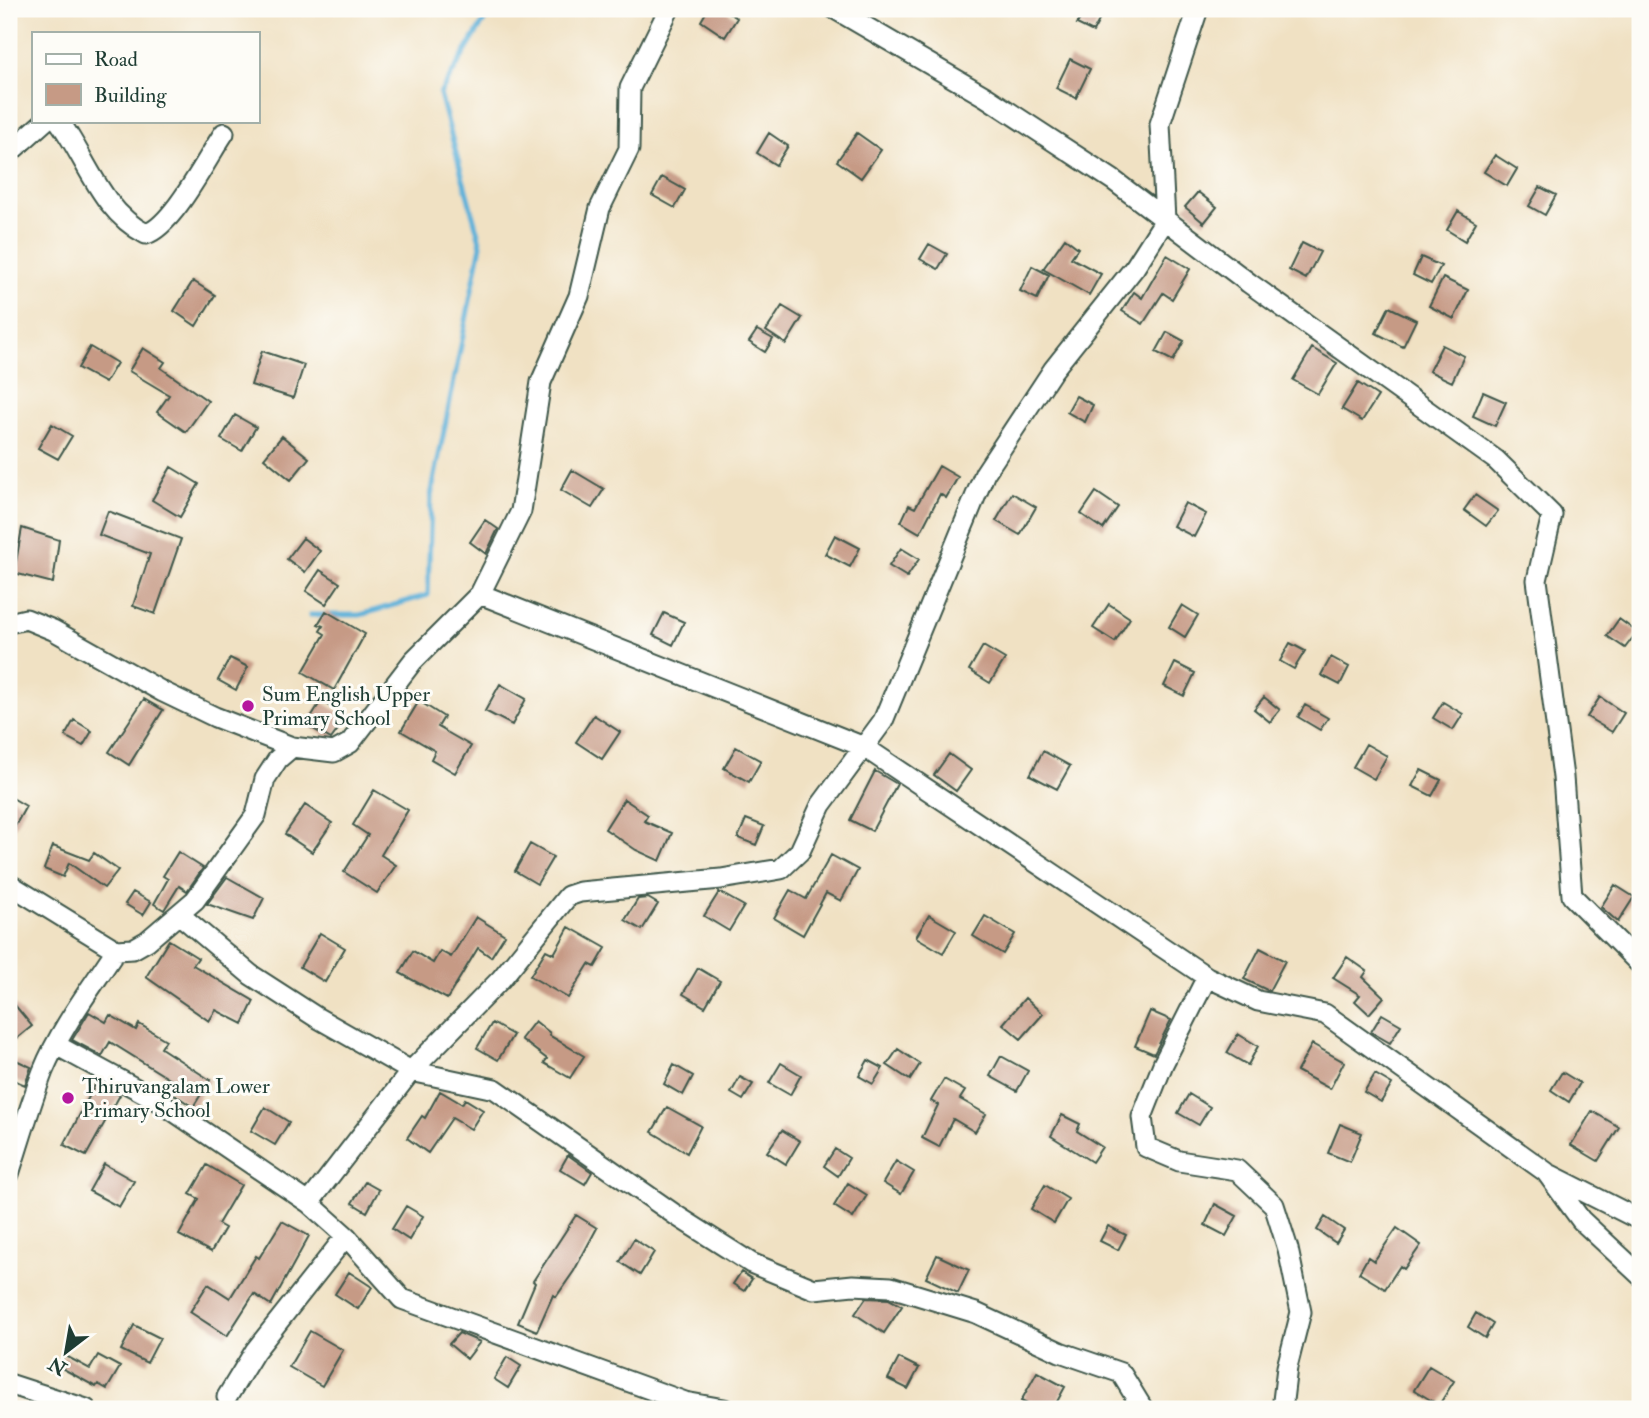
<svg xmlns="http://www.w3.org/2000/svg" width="1649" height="1418" font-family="'IM FELL Double Pica',serif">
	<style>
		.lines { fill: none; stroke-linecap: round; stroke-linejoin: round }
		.stream { stroke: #5db1d9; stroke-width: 5 }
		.building { fill: #c69a85 }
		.minor-casing { stroke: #3e5649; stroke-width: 23 }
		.minor { stroke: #fff; stroke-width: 19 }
		.poi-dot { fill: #b5179e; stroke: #fdfcf7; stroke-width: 2.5 }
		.labels { text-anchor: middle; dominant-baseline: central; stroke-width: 6; stroke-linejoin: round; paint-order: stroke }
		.poi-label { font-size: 21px; fill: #1f3d34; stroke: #fdfcf7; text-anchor: start }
	</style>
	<rect width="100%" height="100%" fill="#fdfcf7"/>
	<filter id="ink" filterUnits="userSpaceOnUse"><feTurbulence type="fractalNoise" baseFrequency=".0143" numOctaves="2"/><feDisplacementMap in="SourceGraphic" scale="14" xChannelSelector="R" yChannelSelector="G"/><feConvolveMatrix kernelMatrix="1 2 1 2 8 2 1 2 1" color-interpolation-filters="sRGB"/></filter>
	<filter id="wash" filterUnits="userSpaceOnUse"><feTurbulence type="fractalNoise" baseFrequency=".00686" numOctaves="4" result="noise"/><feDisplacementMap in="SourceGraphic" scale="28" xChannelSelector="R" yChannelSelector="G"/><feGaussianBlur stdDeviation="1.57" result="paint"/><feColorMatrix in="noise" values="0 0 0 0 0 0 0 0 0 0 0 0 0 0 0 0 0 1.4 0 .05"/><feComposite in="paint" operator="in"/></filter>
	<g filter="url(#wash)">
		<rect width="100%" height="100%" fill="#f0e1c3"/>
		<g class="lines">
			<path class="stream" d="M310 615H360L428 595 431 496 481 245 440 94 491 9"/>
		</g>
		<g id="blocks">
			<path class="building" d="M708 9H723L737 18 725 37 701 21Z
				M1086 9H1105L1093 32 1077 24Z
				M1070 59 1090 69 1076 98 1056 88Z
				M769 133 788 146 776 165 757 153Z
				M857 133 881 150 861 178 837 161Z
				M1495 155 1517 169 1507 186 1484 172Z
				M662 177 685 190 675 208 652 195Z
				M1540 187 1556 195 1545 215 1529 206Z
				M1198 192 1217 207 1204 223 1185 207Z
				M1458 211 1476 222 1465 241 1447 230Z
				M1065 238 1078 248 1071 258 1101 274 1089 295 1043 269Z
				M1302 243 1320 252 1306 279 1289 270Z
				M929 244 947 254 938 269 920 259Z
				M1167 255 1190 269 1172 299 1163 293 1143 324 1122 311 1134 292 1142 298Z
				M1421 257 1441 266 1431 284 1413 275Z
				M1032 266 1049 275 1037 299 1020 291Z
				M1443 278 1468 290 1454 319 1429 306Z
				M193 281 215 295 196 326 174 311Z
				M782 306 802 318 786 344 766 331Z
				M1389 307 1416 320 1403 347 1376 333Z
				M757 330 773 339 765 352 749 342Z
				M1167 332 1184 341 1173 361 1156 352Z
				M1442 345 1464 356 1452 382 1429 371Z
				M90 347 117 363 105 383 78 368Z
				M143 348 165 362 161 368 208 401 186 432 157 412 169 395 129 371Z
				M1312 348 1337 363 1318 394 1293 380Z
				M262 351 304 365 293 398 251 385Z
				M1358 383 1378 396 1362 421 1342 409Z
				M1483 392 1506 402 1495 426 1473 416Z
				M1076 396 1093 405 1085 422 1067 412Z
				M235 415 256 427 242 451 221 439Z
				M52 424 72 436 58 459 38 448Z
				M282 436 309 458 291 480 264 458Z
				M939 466 958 477 946 498 940 494 920 533 901 522 909 505 915 508Z
				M171 467 199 484 180 517 152 500Z
				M572 470 604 489 592 508 561 490Z
				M1096 492 1118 507 1103 529 1081 514Z
				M1012 493 1036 507 1020 535 996 521Z
				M1475 495 1498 511 1486 526 1464 510Z
				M1185 503 1206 514 1194 537 1173 526Z
				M108 511 181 539 155 614 133 606 150 554 99 535Z
				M485 520 498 529 486 554 470 542Z
				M22 528 59 540 53 583 14 573Z
				M835 535 860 548 850 567 825 554Z
				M303 538 320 551 305 572 287 559Z
				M901 548 919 559 907 577 889 566Z
				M320 570 340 583 326 604 306 591Z
				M1109 604 1130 618 1115 642 1093 628Z
				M1182 605 1198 615 1185 637 1169 627Z
				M326 611 365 634 334 690 303 672 325 634 320 631 323 626 318 624Z
				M664 613 684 622 673 645 653 635Z
				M1619 619 1637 632 1625 648 1607 636Z
				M1290 643 1305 651 1294 669 1280 661Z
				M983 646 1005 659 990 683 969 670Z
				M1331 657 1349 667 1340 685 1321 675Z
				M230 658 248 667 236 690 218 680Z
				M1175 663 1195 673 1184 696 1164 686Z
				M500 684 526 699 512 725 485 711Z
				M1264 697 1280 710 1270 722 1254 709Z
				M1600 697 1624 713 1612 732 1587 717Z
				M144 699 163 710 129 765 109 752Z
				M321 701 347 717 331 739 306 725Z
				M419 701 444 717 438 727 471 746 455 773 431 759 435 751 401 731Z
				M1443 702 1463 714 1453 730 1433 718Z
				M1305 705 1328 718 1320 730 1298 717Z
				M594 715 620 732 602 759 576 742Z
				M74 720 92 731 83 746 65 736Z
				M1366 744 1387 756 1374 779 1353 767Z
				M736 747 761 761 749 782 724 768Z
				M1043 751 1070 766 1057 789 1030 775Z
				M949 754 971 770 956 791 934 775Z
				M1421 770 1441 780 1432 796 1412 786Z
				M875 771 897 784 872 831 850 820Z
				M374 790 408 810 381 855 396 865 377 893 344 872 368 835 353 825Z
				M9 796 26 806 9 837Z
				M624 799 648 815 644 821 672 833 660 861 636 850 605 829Z
				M305 805 332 823 312 852 285 834Z
				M746 819 764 826 756 845 738 838Z
				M530 844 553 857 537 884 515 871Z
				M53 846 89 860 94 853 118 870 104 888 69 863 63 877 44 869Z
				M178 852 203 868 187 891 179 886 164 910 154 904 168 879 163 876Z
				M831 855 858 870 841 901 826 893 803 935 774 918 790 890 806 899Z
				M227 877 264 898 253 920 207 904Z
				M1615 885 1634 897 1618 922 1601 907Z
				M133 892 151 902 143 915 125 904Z
				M719 892 744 906 729 931 704 916Z
				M648 898 658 904 642 930 625 920 638 899Z
				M929 915 956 931 943 953 916 937Z
				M985 916 1015 934 1003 954 973 936Z
				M476 917 505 935 491 957 478 948 447 999 400 973 413 951 433 963 440 951 451 957Z
				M569 927 606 948 595 967 589 964 568 998 530 976 546 950 554 954Z
				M320 933 345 948 325 982 300 967Z
				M169 940 198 958 193 965 254 1001 243 1024 216 1010 209 1021 146 977Z
				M1260 948 1285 961 1269 991 1244 979Z
				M1347 957 1367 971 1363 977 1384 997 1369 1014 1355 1001 1360 995 1333 978Z
				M698 968 720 981 705 1007 683 994Z
				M9 998 32 1026 9 1045Z
				M1025 998 1043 1014 1021 1039 1003 1024Z
				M1150 1011 1171 1020 1154 1054 1135 1046Z
				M89 1012 106 1022 110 1015 136 1030 139 1024 166 1040 161 1048 210 1080 193 1107 165 1088 171 1080 110 1042 102 1056 72 1040Z
				M1382 1014 1401 1025 1390 1043 1371 1032Z
				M535 1021 550 1033 549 1035 584 1056 570 1078 544 1063 547 1059 521 1039Z
				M492 1023 513 1035 498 1060 477 1048Z
				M1238 1034 1258 1046 1248 1065 1227 1053Z
				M1312 1044 1344 1062 1330 1089 1297 1071Z
				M898 1049 920 1064 910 1080 887 1065Z
				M1001 1056 1028 1071 1017 1091 990 1076Z
				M16 1060 31 1067 25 1085 9 1078Z
				M868 1060 883 1068 873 1084 859 1076Z
				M781 1063 801 1075 790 1095 769 1083Z
				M674 1065 693 1076 683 1095 664 1084Z
				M1562 1072 1580 1083 1569 1102 1551 1090Z
				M1375 1074 1392 1084 1381 1102 1364 1092Z
				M740 1077 753 1084 743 1100 731 1093Z
				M944 1079 965 1091 960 1099 986 1114 975 1132 953 1119 939 1147 922 1138 938 1105 931 1101Z
				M96 1083 120 1095 86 1156 64 1145Z
				M440 1091 462 1104 465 1099 483 1110 471 1129 452 1118 428 1153 407 1138 422 1116 425 1118Z
				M1189 1094 1210 1107 1199 1125 1178 1113Z
				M265 1107 289 1122 275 1145 251 1131Z
				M667 1107 701 1126 687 1153 652 1132Z
				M1592 1111 1619 1127 1598 1161 1571 1145Z
				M1062 1115 1080 1124 1077 1131 1102 1147 1092 1162 1051 1136Z
				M1340 1124 1362 1133 1350 1162 1328 1153Z
				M782 1130 800 1141 786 1164 767 1152Z
				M835 1149 849 1158 838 1176 824 1166Z
				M568 1155 592 1172 585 1184 560 1169Z
				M896 1161 914 1172 901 1194 883 1183Z
				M104 1164 134 1181 119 1207 89 1191Z
				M207 1165 241 1185 218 1224 225 1228 211 1252 179 1235 199 1199 190 1194Z
				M365 1182 379 1190 367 1212 352 1203Z
				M848 1183 867 1195 853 1218 834 1206Z
				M1045 1185 1068 1199 1054 1223 1031 1209Z
				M1215 1204 1237 1216 1226 1236 1205 1225Z
				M406 1206 423 1216 409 1240 392 1229Z
				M576 1215 597 1228 574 1271 556 1297 553 1295 537 1331 518 1323 535 1283 533 1281Z
				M1325 1217 1344 1230 1336 1243 1317 1230Z
				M282 1221 309 1236 271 1305 254 1294 227 1336 190 1312 208 1284 230 1298 256 1256 259 1258Z
				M1108 1226 1126 1235 1118 1250 1100 1241Z
				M1397 1228 1421 1245 1404 1269 1400 1266 1385 1289 1359 1273 1368 1257 1374 1261Z
				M634 1239 654 1252 640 1275 620 1262Z
				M937 1255 969 1270 958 1293 926 1278Z
				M349 1272 372 1287 358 1309 335 1294Z
				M741 1272 752 1279 744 1291 733 1284Z
				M866 1298 889 1299 902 1306 884 1333 855 1314Z
				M1476 1313 1493 1324 1485 1338 1468 1327Z
				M134 1325 160 1338 147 1363 121 1350Z
				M310 1331 343 1350 322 1386 289 1367Z
				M459 1333 480 1342 467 1359 449 1344Z
				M64 1355 90 1369 98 1355 120 1367 107 1389 98 1384 96 1387 58 1366Z
				M507 1357 521 1366 508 1388 494 1379Z
				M899 1358 919 1368 908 1389 888 1379Z
				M1429 1366 1454 1381 1439 1405 1414 1390Z
				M1037 1372 1065 1387 1053 1409H1037L1021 1401Z"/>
		</g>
	</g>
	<g filter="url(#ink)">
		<use href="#blocks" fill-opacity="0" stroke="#3e5649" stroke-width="2"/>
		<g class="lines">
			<defs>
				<path id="minor" d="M835 9 986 97 1113 180 1249 283 1496 460 1552 515 1537 580 1563 777 1572 896 1640 964
					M59 121C87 159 101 211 146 234 173 226 207 158 224 133
					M9 153 45 121
					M480 594 864 747 1207 977 1258 1001 1325 1014 1546 1172 1581 1220 1640 1275
					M9 623 26 619 53 630 163 692 215 717 292 747
					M9 884 116 950C90 990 61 1027 43 1071 30 1105 20 1140 9 1174
					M180 915 251 975 316 1017 411 1071 495 1089 677 1216 751 1263 814 1289 853 1285 891 1287 976 1313 1060 1352 1121 1373 1143 1409
					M116 950 133 949 147 941 195 900 256 815 265 779 278 759 292 747 334 752 350 743 413 661 480 594 521 511 541 382 579 296 600 208 629 149 630 88 669 9
					M1207 977 1163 1064 1142 1117 1146 1147 1179 1161 1237 1170 1274 1205 1288 1249 1301 1312 1287 1367 1282 1409
					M56 1045 157 1100 309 1203 346 1236 402 1299 685 1402 724 1409
					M1551 1175 1640 1220
					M309 1203 411 1071 501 979 568 896 580 892 721 879 781 869 800 851 821 805 883 721 985 473 1053 370 1135 267 1165 220 1160 124 1198 9
					M9 1384 86 1409
					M227 1397 255 1351 346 1236"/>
			</defs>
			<use href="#minor" class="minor-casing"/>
			<use href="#minor" class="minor"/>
		</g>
	</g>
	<g class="poi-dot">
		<circle cx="248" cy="706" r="7"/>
		<circle cx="68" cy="1098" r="7"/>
	</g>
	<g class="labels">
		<g class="poi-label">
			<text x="262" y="694">Sum English Upper<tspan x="262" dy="24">Primary School</tspan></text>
			<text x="82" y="1086">Thiruvangalam Lower<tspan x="82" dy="24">Primary School</tspan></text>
		</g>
	</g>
	<rect width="1649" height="1418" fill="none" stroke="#fdfcf7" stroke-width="35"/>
	<rect x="32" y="32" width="228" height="91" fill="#fdfcf7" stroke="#a4b0a9" stroke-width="2"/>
	<rect x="46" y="54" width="35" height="10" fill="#ffffff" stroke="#a4b0a9" stroke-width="2"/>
	<text x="94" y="66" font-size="21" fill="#1f3d34">Road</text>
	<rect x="46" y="84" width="35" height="21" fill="#c69a85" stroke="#a4b0a9" stroke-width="2"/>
	<text x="94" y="102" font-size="21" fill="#1f3d34">Building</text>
	<g transform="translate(66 1352) rotate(211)" stroke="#fdfcf7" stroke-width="5" paint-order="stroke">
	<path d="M0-5L12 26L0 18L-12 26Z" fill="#1f3d34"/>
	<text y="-10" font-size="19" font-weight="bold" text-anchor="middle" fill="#1f3d34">N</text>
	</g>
</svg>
